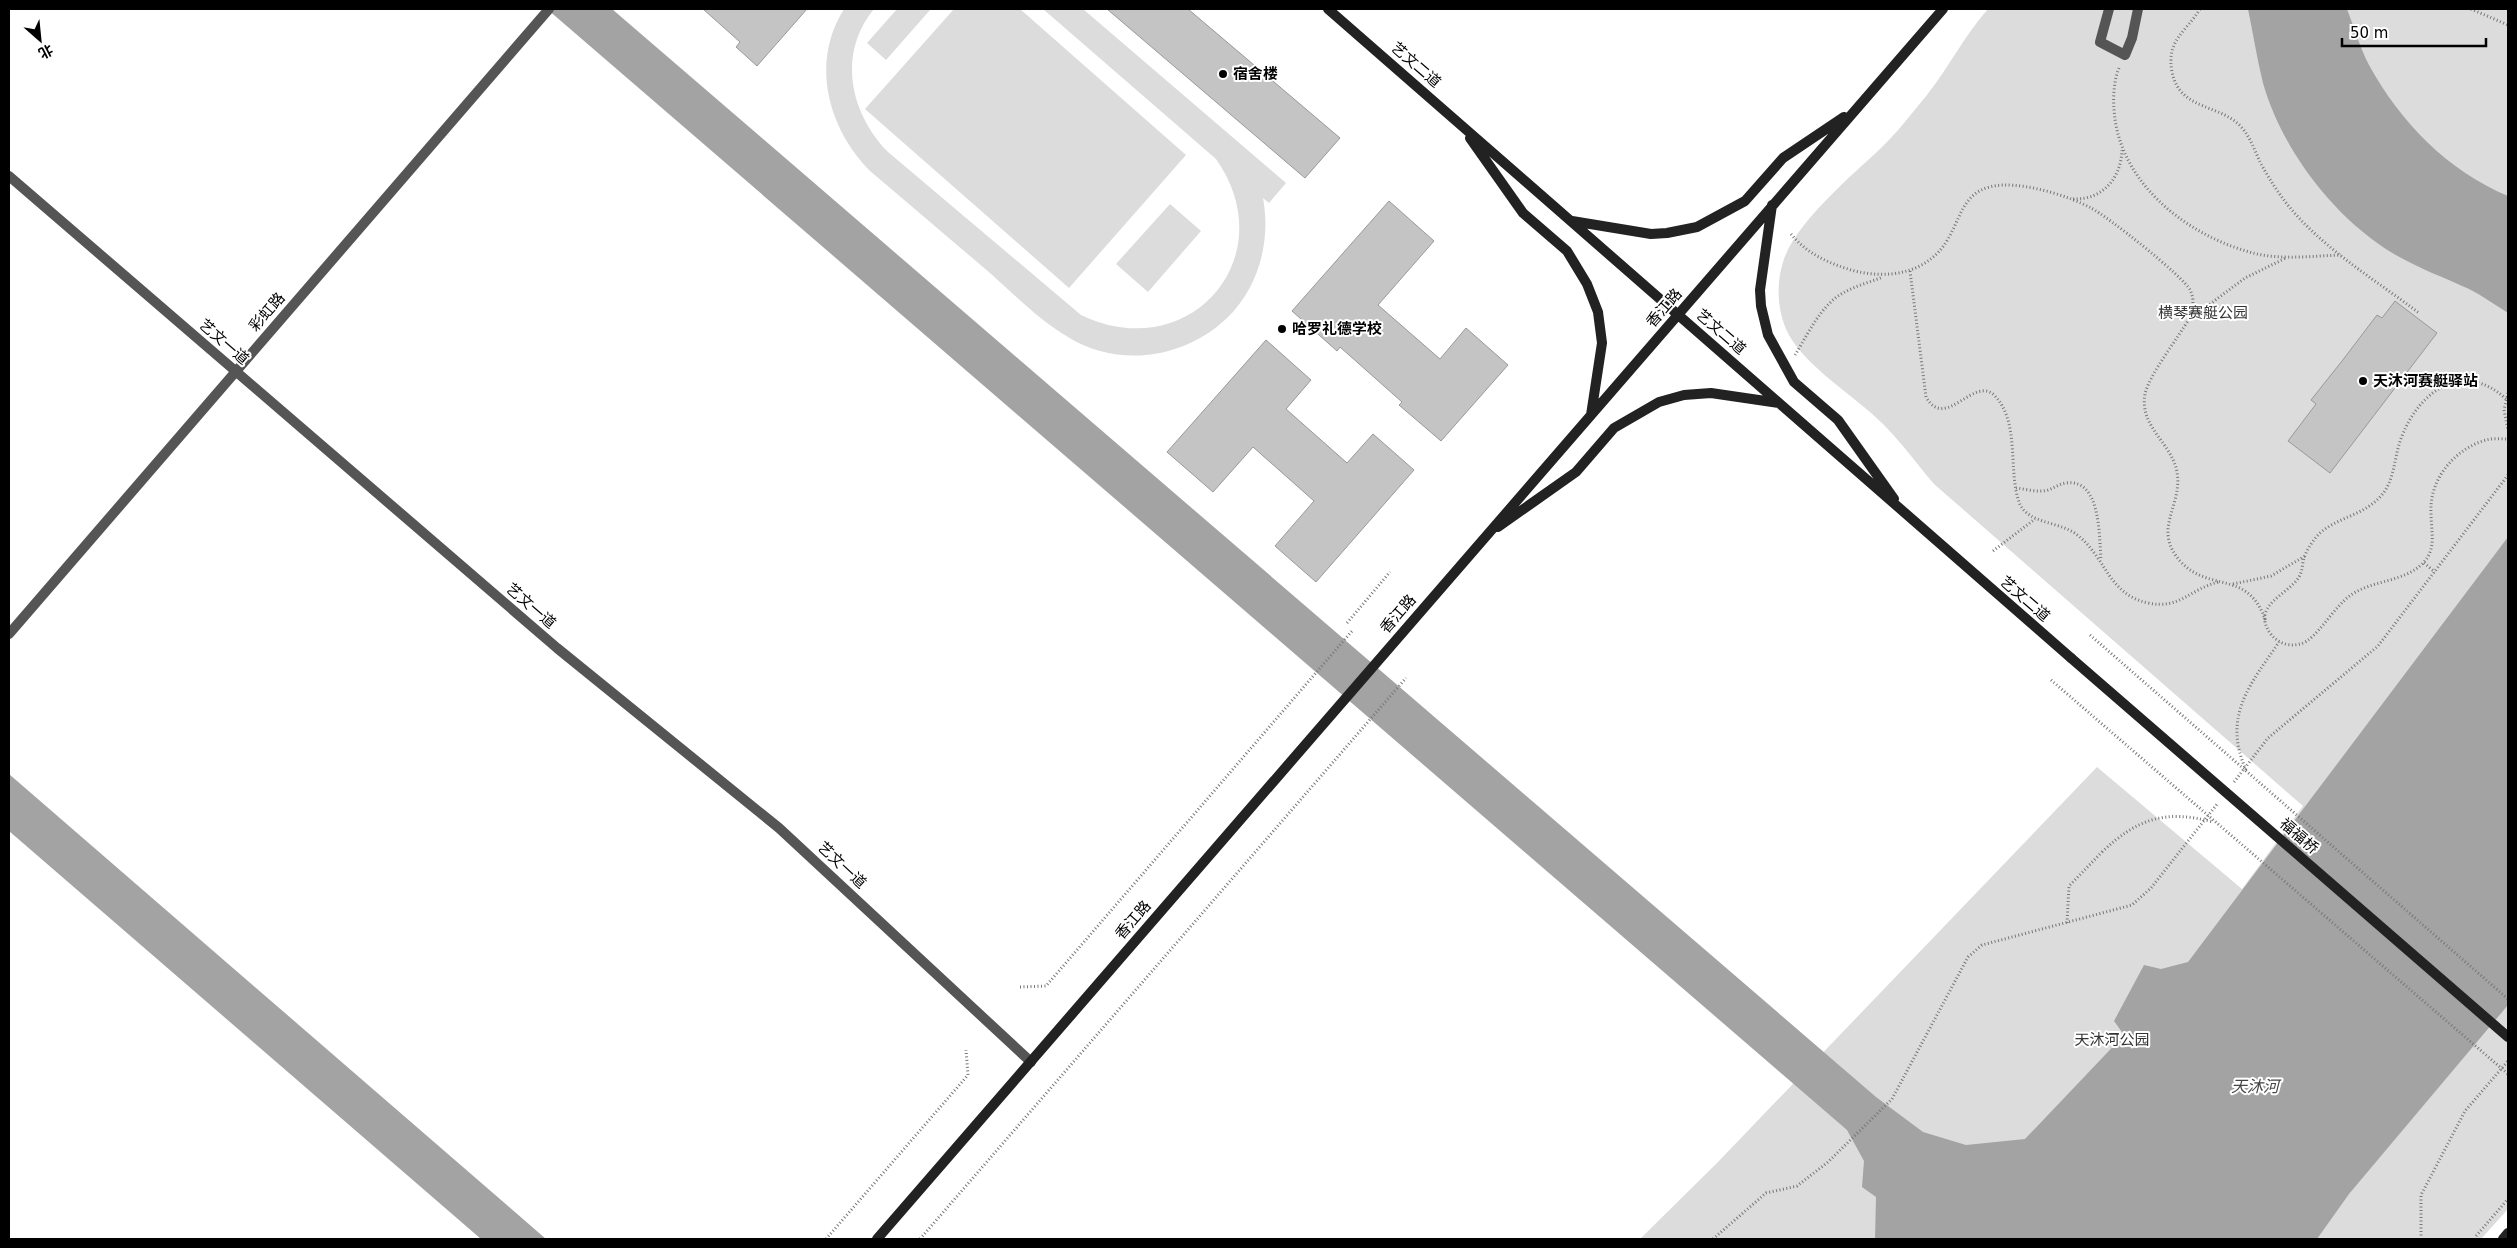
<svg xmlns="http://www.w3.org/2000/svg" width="2517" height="1248" font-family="'DejaVu Sans','Noto Sans SC',sans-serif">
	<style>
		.green { fill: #dcdcdc }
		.water { fill: #a3a3a3 }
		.building { fill: #c4c4c4; stroke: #999 }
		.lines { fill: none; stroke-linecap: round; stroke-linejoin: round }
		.path { stroke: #777; stroke-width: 3; stroke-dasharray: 1 2.5; stroke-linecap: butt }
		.service { stroke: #555; stroke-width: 10 }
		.minor { stroke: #555; stroke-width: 10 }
		.secondary { stroke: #222; stroke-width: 10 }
		.path-bridge { stroke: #777; stroke-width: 3; stroke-dasharray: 1 2.5; stroke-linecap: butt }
		.secondary-bridge { stroke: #222; stroke-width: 10 }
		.poi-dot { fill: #000; stroke: #fff; stroke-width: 2 }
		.labels { text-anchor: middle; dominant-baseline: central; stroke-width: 4; stroke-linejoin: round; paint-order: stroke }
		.street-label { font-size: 15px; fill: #000; stroke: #fff }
		.poi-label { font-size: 15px; font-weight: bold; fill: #000; stroke: #fff; text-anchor: start }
		.park-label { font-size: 15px; fill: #333; stroke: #fff }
		.water-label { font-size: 16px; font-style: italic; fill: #444; stroke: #fff }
	</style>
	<rect width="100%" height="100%" fill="#fff"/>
	<path class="green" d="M844 9H874C837 54 850 113 888 152L1081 315C1189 367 1285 257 1216 159L1043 9H1083L1286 183 1269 203 1263 198C1271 241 1259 288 1226 319 1183 359 1118 368 1068 337 1037 319 1010 290 983 267 945 235 908 203 870 171 828 128 810 63 844 9Z
		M897 9 930 10 886 60 867 43Z
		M954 9H1020L1186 155 1069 288 865 109Z
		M1988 9H2508V1209L2481 1239H1640L1717 1163 2097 767 2242 889 2303 806 1934 484C1917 464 1901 442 1883 424 1855 396 1801 364 1786 329 1777 307 1776 282 1784 259 1797 222 1851 176 1880 149 1897 133 1912 113 1927 95 1949 67 1964 36 1988 9Z
		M1170 204 1201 231 1148 292 1116 264Z"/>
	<path class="water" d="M547 9H612L1876 1097 1923 1132 1966 1145 2025 1139 2124 1035 2114 1021 2144 965 2161 969 2188 962 2508 537V1005L2349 1194 2317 1239H1875L1876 1197 1862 1187 1864 1161 1847 1130Z
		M2248 9H2347C2354 27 2360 48 2369 65 2401 123 2447 170 2508 196V313C2495 305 2483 296 2469 289 2443 277 2420 269 2394 254 2334 218 2282 150 2263 83 2257 59 2253 33 2248 9Z
		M9 774 546 1239H481L9 831Z"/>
	<path class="building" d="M703 9H807L757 66 736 47 740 42Z
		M1107 9H1188L1340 138 1305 178Z
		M1389 201 1434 241 1378 305 1440 359 1466 328 1508 365 1441 441 1399 405 1402 402 1340 347 1337 351 1292 311Z
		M2395 301 2437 333 2330 473 2288 441 2316 404 2311 400 2342 361 2377 315 2382 318Z
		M1266 340 1311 380 1286 409 1347 463 1373 434 1414 470 1316 582 1275 546 1314 501 1253 447 1213 492 1167 452Z"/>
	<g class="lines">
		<path class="path" d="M2200 9C2186 32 2166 40 2172 72 2180 112 2222 103 2243 129 2251 139 2255 151 2260 162 2268 177 2277 191 2287 204 2322 248 2374 279 2419 313
			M2471 9 2508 25
			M2119 68C2114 80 2113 96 2114 109 2118 180 2182 232 2246 251 2276 261 2310 256 2341 255
			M2073 199C2103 200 2121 178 2122 150
			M1791 234C1806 253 1828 263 1851 270 1887 280 1928 274 1948 239 1963 213 1964 187 2003 185 2029 184 2069 196 2091 208 2107 216 2183 276 2190 290 2195 300 2193 310 2189 319 2178 338 2149 375 2145 394 2139 427 2172 443 2177 472 2183 507 2151 529 2181 562 2210 593 2249 569 2266 622
			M1910 271 1926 397C1946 432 1974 374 1995 396 2020 422 2008 471 2019 502 2027 524 2058 521 2076 534 2106 556 2107 594 2148 603 2180 610 2191 588 2219 582
			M2190 319 2245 278 2286 258
			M1795 355C1808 334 1821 305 1843 293 1855 286 1870 282 1883 277
			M2508 393 2504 410 2508 430
			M2506 399C2464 360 2420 390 2402 436 2393 458 2396 482 2378 499 2362 515 2337 518 2320 533 2312 541 2305 552 2303 562 2302 567 2302 572 2299 577 2288 595 2251 605 2270 633 2277 643 2289 647 2300 644 2316 641 2334 606 2351 595 2372 580 2405 582 2423 563 2437 549 2431 531 2431 513 2429 480 2454 449 2486 440 2493 438 2501 439 2508 439
			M2016 488C2026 489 2038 493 2048 490 2054 488 2059 484 2066 483 2101 478 2099 536 2101 559
			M1993 551 2035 519
			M2424 563 2435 572
			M2233 584 2271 576 2305 556
			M1347 623 1390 572
			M2234 782 2268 738 2378 646 2508 475
			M2067 923 2069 886 2102 852
			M1020 987 1046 986 1352 631
			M2476 1236 2508 1199
			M826 1239 968 1075 966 1050
			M920 1239 1406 678
			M1713 1239 1766 1193 1797 1186 1828 1162 1892 1099 1968 957 1982 945 2132 905 2151 888 2218 803
			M2421 1239V1195L2465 1111 2508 1061"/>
		<path class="service" d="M2109 9 2100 42 2125 55 2132 38 2138 9"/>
		<path class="minor" d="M9 176 557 648 779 828 1031 1062
			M9 634 549 9"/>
		<path class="secondary" d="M1328 9 2071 658
			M1470 138 1523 213 1567 251 1587 284 1598 312 1602 343 1591 415
			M1772 205 1760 290 1761 306 1768 335 1794 382 1838 420 1894 499
			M1572 221 1651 234 1667 233 1697 227 1745 201 1783 158 1844 117
			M1498 527 1576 472 1614 428 1659 402 1684 395 1711 393 1779 403
			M877 1239 1943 9
			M2503 1239 2508 1233"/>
		<path class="path-bridge" d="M2090 635 2508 999
			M2051 680 2508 1074
			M2246 770C2222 716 2250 685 2279 642
			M2102 852C2137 819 2165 809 2213 822"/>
		<path class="secondary-bridge" d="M2071 658 2508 1037"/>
	</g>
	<g class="poi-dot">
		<circle cx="1223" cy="74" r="5"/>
		<circle cx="1282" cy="329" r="5"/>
		<circle cx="2363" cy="381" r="5"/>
	</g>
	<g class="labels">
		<g class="street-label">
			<text transform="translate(1416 65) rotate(41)">艺文二道</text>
			<text transform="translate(1664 308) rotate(-49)">香江路</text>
			<text transform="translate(267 312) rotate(-49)">彩虹路</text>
			<text transform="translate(1721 332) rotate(41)">艺文二道</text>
			<text transform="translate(224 342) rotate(41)">艺文一道</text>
			<text transform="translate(2025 599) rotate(41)">艺文二道</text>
			<text transform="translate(531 606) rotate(41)">艺文一道</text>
			<text transform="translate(1398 614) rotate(-49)">香江路</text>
			<text transform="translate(2299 836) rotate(41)">福福桥</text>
			<text transform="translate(842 865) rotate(43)">艺文一道</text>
			<text transform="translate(1133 920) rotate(-49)">香江路</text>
		</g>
		<g class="poi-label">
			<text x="1233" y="74">宿舍楼</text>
			<text x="1292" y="329">哈罗礼德学校</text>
			<text x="2373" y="381">天沐河赛艇驿站</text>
		</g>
		<g class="park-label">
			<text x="2203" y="313">横琴赛艇公园</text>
			<text x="2112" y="1040">天沐河公园</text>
		</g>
		<g class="water-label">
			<text x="2255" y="1086">天沐河</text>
		</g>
	</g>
	<rect width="2517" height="1248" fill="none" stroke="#000000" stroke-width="20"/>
	<g transform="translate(40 40) rotate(153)" stroke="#ffffff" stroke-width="4" paint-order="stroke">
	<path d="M0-4L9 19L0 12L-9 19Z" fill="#000000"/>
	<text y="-8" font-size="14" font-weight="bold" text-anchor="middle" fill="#000000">北</text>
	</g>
	<path d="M2342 38v8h144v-8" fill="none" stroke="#000000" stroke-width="2.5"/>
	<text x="2350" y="38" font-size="15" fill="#000000" stroke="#ffffff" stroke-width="4" paint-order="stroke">50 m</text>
</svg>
